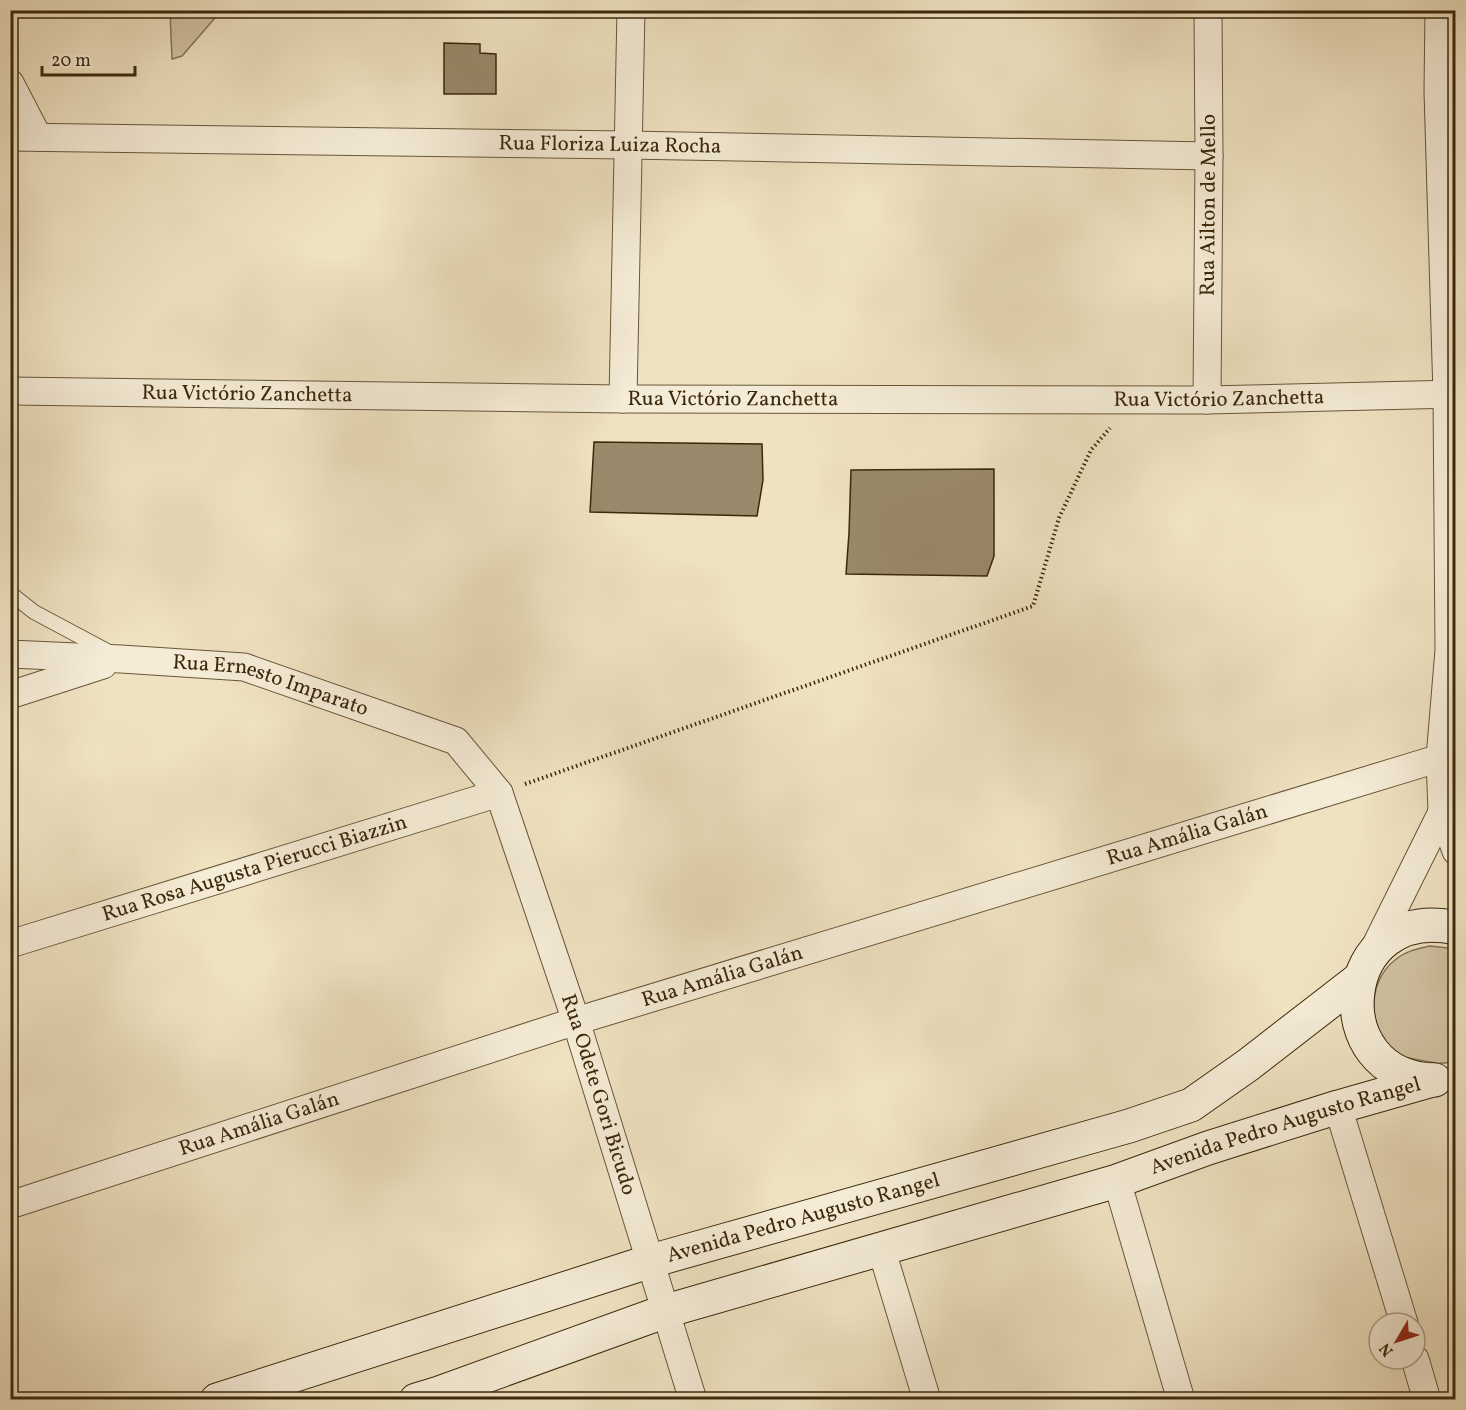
<svg xmlns="http://www.w3.org/2000/svg" width="1466" height="1410" font-family="Vollkorn,serif">
	<style>
		.green { fill: #d1c2a2; stroke: #867556; stroke-width: 1.5 }
		.building { fill: #99896a; stroke: #3c280b; stroke-width: 1.5 }
		.lines { fill: none; stroke-linecap: round; stroke-linejoin: round }
		.lane-casing { stroke: #695638; stroke-width: 16 }
		.street-casing { stroke: #695638; stroke-width: 29 }
		.secondary-casing { stroke: #3c280b; stroke-width: 35 }
		.path { stroke: #3c280b; stroke-width: 4; stroke-dasharray: 1.5 3; stroke-linecap: butt }
		.lane { stroke: #f5ecd7; stroke-width: 14 }
		.street { stroke: #f5ecd7; stroke-width: 27 }
		.secondary { stroke: #f5ecd7; stroke-width: 33 }
		.labels { text-anchor: middle; dominant-baseline: central; stroke-width: 4.5; stroke-linejoin: round; paint-order: stroke }
		.street-label { font-size: 21px; fill: #3c280b; stroke: #f5ecd7 }
	</style>
	<rect width="100%" height="100%" fill="#efe2c1"/>
	<filter id="stains"><feTurbulence type="fractalNoise" baseFrequency=".00333" numOctaves="4"/><feColorMatrix values="0 0 0 0 .2 0 0 0 0 .09 0 0 0 0 .02 0 0 0 .5 -.17"/></filter>
	<radialGradient id="worn" r=".72"><stop offset=".6" stop-color="#630" stop-opacity="0"/><stop offset="1" stop-color="#630" stop-opacity=".3"/></radialGradient>
	<path class="green" d="M170 11V10L221 11 182 56 172 59Z
		M1430 946 1448 948 1455 951V1061C1442 1065 1433 1063 1419 1060 1414 1059 1406 1058 1401 1056 1367 1036 1365 983 1395 960 1405 951 1417 949 1430 946Z"/>
	<path class="building" d="M444 43 480 44V53L496 54V94H444Z
		M594 442 762 444 763 480 757 516 590 512Z
		M994 469V556L987 576 846 574 849 533 851 470Z"/>
	<g class="lines">
		<defs>
			<path id="lane" d="M10 593 34 612 109 652"/>
			<g id="street">
				<path d="M1439 10 1438 91 1447 395 1449 650 1440 758 1442 812 1456 851"/>
				<path d="M10 83 38 137"/>
				<path id="s1" d="M10 137 627 145 1209 156"/>
				<path id="s2" d="M10 391 623 399 1207 400 1456 394"/>
				<path d="M623 399 631 10"/>
				<path id="s3" d="M1207 400 1209 156 1208 10"/>
				<path id="s4" d="M10 654 121 659 244 667 456 741 499 793 576 1021 693 1400"/>
				<path d="M10 695 103 665"/>
				<path id="s5" d="M10 944 499 793"/>
				<path d="M1372 953 1442 812"/>
				<path d="M1338 1107 1404 1323"/>
				<path d="M1117 1181 1181 1400"/>
				<path id="s6" d="M10 1205 576 1021 1440 758"/>
				<path d="M881 1248 927 1400"/>
				<path d="M1415 1359 1427 1400"/>
			</g>
			<g id="secondary">
				<path d="M1435 1080C1320 1078 1337 901 1456 928"/>
				<path id="s7" d="M217 1400 651 1261 1129 1126 1191 1105 1248 1065 1359 979"/>
				<path id="s8" d="M416 1400 439 1393 666 1311 1117 1181 1208 1148 1338 1107 1433 1080"/>
			</g>
		</defs>
		<use href="#lane" class="lane-casing"/>
		<use href="#street" class="street-casing"/>
		<use href="#secondary" class="secondary-casing"/>
		<path class="path" d="M525 784 1033 606 1059 518 1091 450 1110 428"/>
		<use href="#lane" class="lane"/>
		<use href="#street" class="street"/>
		<use href="#secondary" class="secondary"/>
	</g>
	<g class="labels">
		<g class="street-label">
			<text stroke="none"><textPath href="#s1" startOffset="600">Rua Floriza Luiza Rocha</textPath></text>
			<text stroke="none"><textPath href="#s3" startOffset="195">Rua Ailton de Mello</textPath></text>
			<text stroke="none"><textPath href="#s2" startOffset="237">Rua Victório Zanchetta</textPath></text>
			<text stroke="none"><textPath href="#s2" startOffset="1209">Rua Victório Zanchetta</textPath></text>
			<text stroke="none"><textPath href="#s2" startOffset="723">Rua Victório Zanchetta</textPath></text>
			<text stroke="none"><textPath href="#s4" startOffset="264">Rua Ernesto Imparato</textPath></text>
			<text stroke="none"><textPath href="#s6" startOffset="1234">Rua Amália Galán</textPath></text>
			<text stroke="none"><textPath href="#s5" startOffset="256">Rua Rosa Augusta Pierucci Biazzin</textPath></text>
			<text stroke="none"><textPath href="#s6" startOffset="748">Rua Amália Galán</textPath></text>
			<text stroke="none"><textPath href="#s4" startOffset="844">Rua Odete Gori Bicudo</textPath></text>
			<text stroke="none"><textPath href="#s6" startOffset="262">Rua Amália Galán</textPath></text>
			<text stroke="none"><textPath href="#s8" startOffset="912">Avenida Pedro Augusto Rangel</textPath></text>
			<text stroke="none"><textPath href="#s7" startOffset="614">Avenida Pedro Augusto Rangel</textPath></text>
		</g>
	</g>
	<rect width="1466" height="1410" fill="none" stroke="#efe2c1" stroke-width="36"/>
	<rect x="12" y="12" width="1442" height="1386" fill="none" stroke="#3c280b" stroke-width="3"/>
	<rect x="18" y="18" width="1430" height="1374" fill="none" stroke="#3c280b" stroke-width="1.5"/>
	<g transform="translate(1397 1341) rotate(231)"><circle r="28" fill="#f5ecd7" stroke="#ab9e85" stroke-width="1.5"/>
	<path d="M0-4.5L10 22L0 15L-10 22Z" fill="#8f2418"/>
	<text y="-9" font-size="16" font-weight="bold" text-anchor="middle" fill="#3c280b">N</text>
	</g>
	<path d="M42 66v9h93v-9" fill="none" stroke="#3c280b" stroke-width="3"/>
	<text x="51" y="66" font-size="18" fill="#3c280b" stroke="#f5ecd7" stroke-width="4.5" paint-order="stroke">20 m</text>
	<rect width="100%" height="100%" filter="url(#stains)"/>
	<rect width="100%" height="100%" fill="url(#worn)"/>
</svg>
